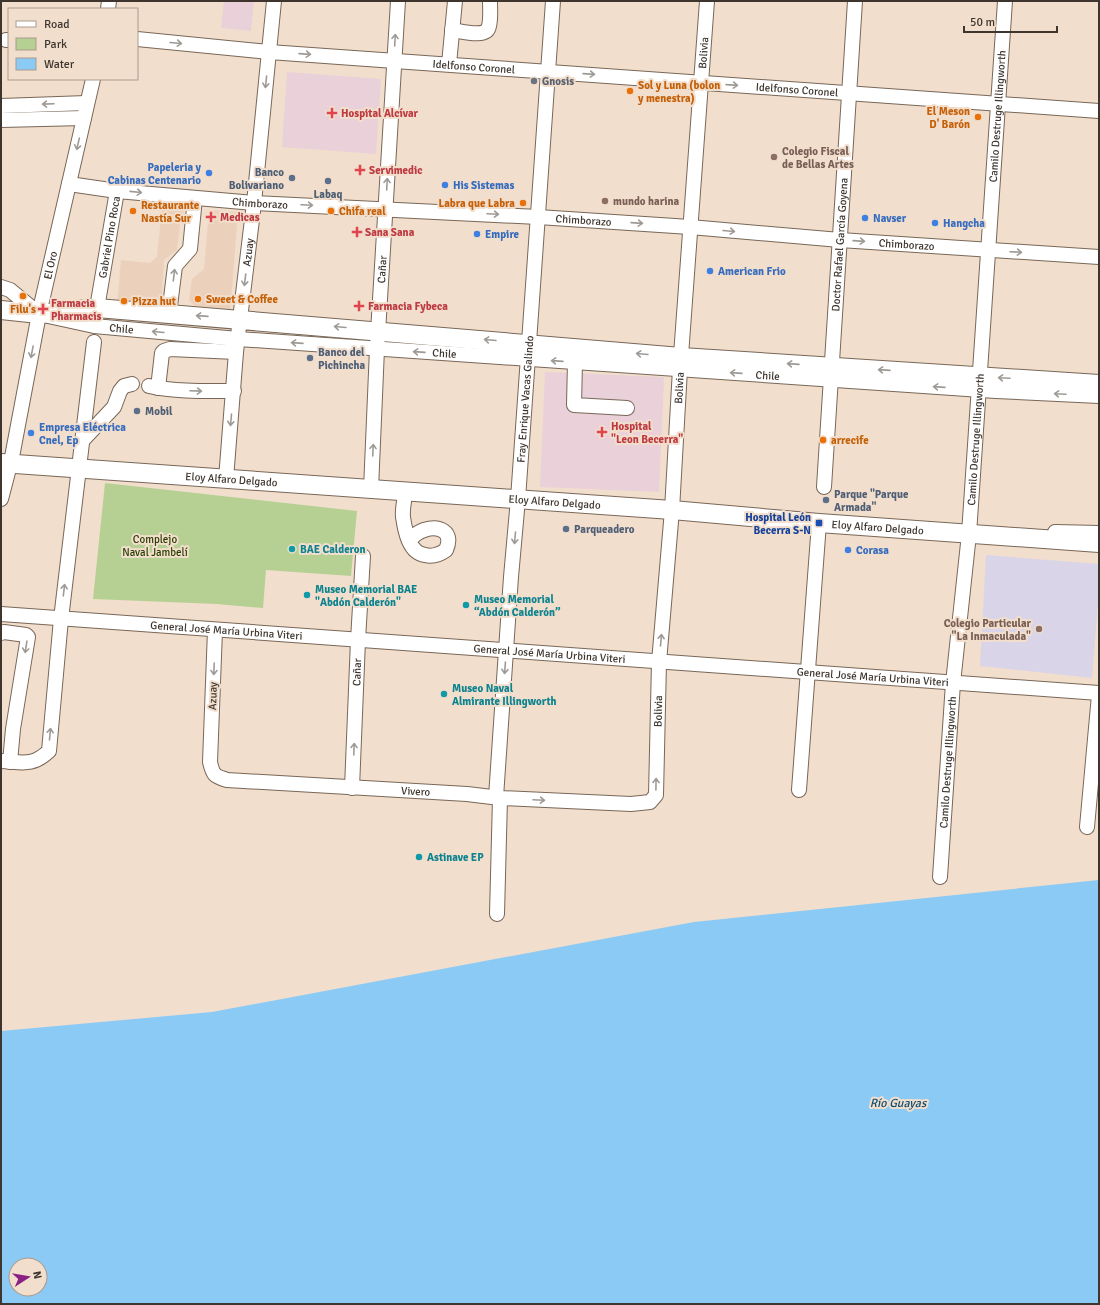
<svg xmlns="http://www.w3.org/2000/svg" width="1100" height="1305" font-family="Signika,sans-serif">
	<style>
		.built { fill: #ebd1bb }
		.education { fill: #dad4e9 }
		.medical { fill: #e9d0d9 }
		.green { fill: #b6d094 }
		.water { fill: #8bcaf5; fill-rule: evenodd }
		.lines { fill: none; stroke-linecap: round; stroke-linejoin: round }
		.minor-casing { stroke: #786758; stroke-width: 16 }
		.major-casing { stroke: #786758; stroke-width: 20 }
		.minor { stroke: #fff; stroke-width: 14 }
		.major { stroke: #fff; stroke-width: 18 }
		.oneway { stroke: #9e9a96 }
		.worship-dot { fill: #6b7280; stroke: #f2decc; stroke-width: 1.5 }
		.food-dot { fill: #e8710a; stroke: #f2decc; stroke-width: 1.5 }
		.health-dot { fill: #e0444e; stroke: #f2decc; stroke-width: 1.5 }
		.education-dot { fill: #8d6e63; stroke: #f2decc; stroke-width: 1.5 }
		.shop-dot { fill: #3f7fe0; stroke: #f2decc; stroke-width: 1.5 }
		.service-dot { fill: #5c6f8a; stroke: #f2decc; stroke-width: 1.5 }
		.transit-dot { fill: #1a4fb4; stroke: #f2decc; stroke-width: 1.5 }
		.culture-dot { fill: #0f9aa8; stroke: #f2decc; stroke-width: 1.5 }
		.labels { text-anchor: middle; dominant-baseline: central; stroke-width: 4; stroke-linejoin: round; paint-order: stroke }
		.street-label { font-size: 11px; fill: #3d352e; stroke: #f2decc }
		.worship-label { font-size: 11px; font-weight: bold; fill: #5b616d; stroke: #f2decc; text-anchor: start }
		.food-label { font-size: 11px; font-weight: bold; fill: #c56008; stroke: #f2decc; text-anchor: start }
		.health-label { font-size: 11px; font-weight: bold; fill: #be3a42; stroke: #f2decc; text-anchor: start }
		.education-label { font-size: 11px; font-weight: bold; fill: #785e54; stroke: #f2decc; text-anchor: start }
		.shop-label { font-size: 11px; font-weight: bold; fill: #366cbe; stroke: #f2decc; text-anchor: start }
		.service-label { font-size: 11px; font-weight: bold; fill: #4e5e75; stroke: #f2decc; text-anchor: start }
		.transit-label { font-size: 11px; font-weight: bold; fill: #164399; stroke: #f2decc; text-anchor: end }
		.park-label { font-size: 11px; fill: #293d00; stroke: #f2decc }
		.culture-label { font-size: 11px; font-weight: bold; fill: #0d838f; stroke: #f2decc; text-anchor: start }
		.water-label { font-size: 12px; font-style: italic; fill: #0e4e72; stroke: #f2decc }
	</style>
	<rect width="100%" height="100%" fill="#f2decc"/>
	<path class="built" d="M162 207 185 209 181 217 177 250 164 260 161 310 117 306 121 260 150 263 157 257Z
		M209 210 238 212 230 314 199 311 189 300 192 279 204 269Z"/>
	<path class="education" d="M986 555 1099 564V592L1092 678 980 666Z"/>
	<path class="medical" d="M224 1H254L251 31 221 28Z
		M287 72 381 79 376 154 282 147Z
		M545 372 664 377 659 492 540 487Z"/>
	<path class="green" d="M105 483 357 511 351 576 266 570 263 608 217 604 93 599Z"/>
	<path class="water" d="M1099 880V1304H1V1031L212 1012 694 922ZM16 1265H40V1289H16Z"/>
	<g class="lines">
		<defs>
			<g id="minor">
				<path d="M108 9 109 1"/>
				<path d="M452 30C461 31 487 39 489 26 491 18 490 9 490 1"/>
				<path id="s1" d="M137 39 269 52 1099 111"/>
				<path d="M6 40H9"/>
				<path d="M449 64 455 1"/>
				<path d="M1 106 87 103"/>
				<path d="M1 120 84 118"/>
				<path id="s2" d="M69 184 117 191 254 203 538 217 690 227 840 240 1099 257"/>
				<path id="s3" d="M1 287 10 290 39 314 94 326 238 339 996 391 1099 396"/>
				<path id="s4" d="M97 308 117 191"/>
				<path d="M169 314 175 266 190 249 195 198"/>
				<path d="M575 362 574 405 627 408"/>
				<path d="M149 386C176 392 206 391 234 391"/>
				<path d="M158 388 162 353 164 351 170 349 236 352"/>
				<path d="M81 442 114 407 120 391 124 386 132 384"/>
				<path id="s5" d="M226 479 236 352 254 203 274 1"/>
				<path id="s6" d="M824 487 855 1"/>
				<path id="s7" d="M371 489 377 349 398 1"/>
				<path d="M405 491C405 499 402 509 403 517 405 531 409 553 425 555 433 557 439 555 446 550 454 532 440 525 424 530 418 532 413 536 409 541"/>
				<path id="s8" d="M1 499 12 457 39 314 93 79"/>
				<path d="M1055 532 1099 533"/>
				<path id="s9" d="M1 614 1099 693"/>
				<path id="s10" d="M215 630 210 762C213 775 214 776 227 780L467 794 500 798 631 804 650 802 656 795 659 662 672 510 680 369 707 1"/>
				<path d="M1 633 4 632 26 635 28 637 13 729 10 762"/>
				<path d="M1 761C22 762 32 767 49 751L61 619 94 342"/>
				<path id="s11" d="M352 788 358 640 363 556"/>
				<path d="M799 790 819 523"/>
				<path id="s12" d="M496 797 511 577 518 499 553 1"/>
				<path d="M1087 827 1099 695"/>
				<path id="s13" d="M940 877 953 683 969 534 1005 1"/>
				<path d="M497 914 500 798"/>
			</g>
			<g id="major">
				<path d="M1 310 39 314 97 308 681 357 1099 384"/>
				<path id="s14" d="M1 463 672 510 819 523 1099 543"/>
			</g>
		</defs>
		<use href="#minor" class="minor-casing"/>
		<use href="#major" class="major-casing"/>
		<use href="#minor" class="minor"/>
		<use href="#major" class="major"/>
	</g>
	<defs><path id="oneway-shaft" d="M-6 0H5M1.5-3L5.5 0L1.5 3" fill="none" stroke-width="1.6" stroke-linecap="round" stroke-linejoin="round"/></defs>
	<g class="oneway">
		<use href="#oneway-shaft" transform="translate(395 40) rotate(-87)"/>
		<use href="#oneway-shaft" transform="translate(176 43) rotate(5)"/>
		<use href="#oneway-shaft" transform="translate(305 54) rotate(4)"/>
		<use href="#oneway-shaft" transform="translate(589 74) rotate(4)"/>
		<use href="#oneway-shaft" transform="translate(266 82) rotate(96)"/>
		<use href="#oneway-shaft" transform="translate(732 85) rotate(4)"/>
		<use href="#oneway-shaft" transform="translate(48 104) rotate(178)"/>
		<use href="#oneway-shaft" transform="translate(78 144) rotate(103)"/>
		<use href="#oneway-shaft" transform="translate(387 184) rotate(-87)"/>
		<use href="#oneway-shaft" transform="translate(136 192) rotate(6)"/>
		<use href="#oneway-shaft" transform="translate(307 205) rotate(3)"/>
		<use href="#oneway-shaft" transform="translate(493 214) rotate(3)"/>
		<use href="#oneway-shaft" transform="translate(637 223) rotate(4)"/>
		<use href="#oneway-shaft" transform="translate(729 231) rotate(5)"/>
		<use href="#oneway-shaft" transform="translate(859 241) rotate(4)"/>
		<use href="#oneway-shaft" transform="translate(1016 252) rotate(3)"/>
		<use href="#oneway-shaft" transform="translate(174 275) rotate(-83)"/>
		<use href="#oneway-shaft" transform="translate(245 280) rotate(97)"/>
		<use href="#oneway-shaft" transform="translate(202 316) rotate(-176)"/>
		<use href="#oneway-shaft" transform="translate(340 327) rotate(-175)"/>
		<use href="#oneway-shaft" transform="translate(158 332) rotate(-175)"/>
		<use href="#oneway-shaft" transform="translate(490 340) rotate(-175)"/>
		<use href="#oneway-shaft" transform="translate(297 343) rotate(-176)"/>
		<use href="#oneway-shaft" transform="translate(32 352) rotate(101)"/>
		<use href="#oneway-shaft" transform="translate(419 352) rotate(-176)"/>
		<use href="#oneway-shaft" transform="translate(642 354) rotate(-175)"/>
		<use href="#oneway-shaft" transform="translate(557 361) rotate(-176)"/>
		<use href="#oneway-shaft" transform="translate(793 364) rotate(-176)"/>
		<use href="#oneway-shaft" transform="translate(884 370) rotate(-176)"/>
		<use href="#oneway-shaft" transform="translate(736 373) rotate(-176)"/>
		<use href="#oneway-shaft" transform="translate(1004 378) rotate(-177)"/>
		<use href="#oneway-shaft" transform="translate(939 387) rotate(-176)"/>
		<use href="#oneway-shaft" transform="translate(196 391) rotate(2)"/>
		<use href="#oneway-shaft" transform="translate(1060 394) rotate(-177)"/>
		<use href="#oneway-shaft" transform="translate(231 420) rotate(95)"/>
		<use href="#oneway-shaft" transform="translate(373 450) rotate(-87)"/>
		<use href="#oneway-shaft" transform="translate(515 538) rotate(95)"/>
		<use href="#oneway-shaft" transform="translate(64 590) rotate(-83)"/>
		<use href="#oneway-shaft" transform="translate(661 640) rotate(-85)"/>
		<use href="#oneway-shaft" transform="translate(26 647) rotate(99)"/>
		<use href="#oneway-shaft" transform="translate(505 668) rotate(94)"/>
		<use href="#oneway-shaft" transform="translate(214 669) rotate(92)"/>
		<use href="#oneway-shaft" transform="translate(50 734) rotate(-85)"/>
		<use href="#oneway-shaft" transform="translate(354 749) rotate(-88)"/>
		<use href="#oneway-shaft" transform="translate(656 784) rotate(-89)"/>
		<use href="#oneway-shaft" transform="translate(539 800) rotate(3)"/>
	</g>
	<circle class="worship-dot" cx="534" cy="81" r="4"/>
	<g class="food-dot">
		<circle cx="630" cy="91" r="4"/>
		<circle cx="978" cy="117" r="4"/>
		<circle cx="523" cy="203" r="4"/>
		<circle cx="133" cy="211" r="4"/>
		<circle cx="331" cy="211" r="4"/>
		<circle cx="23" cy="296" r="4"/>
		<circle cx="198" cy="299" r="4"/>
		<circle cx="124" cy="301" r="4"/>
		<circle cx="823" cy="440" r="4"/>
	</g>
	<g class="health-dot">
		<path d="M330 107h4v4h4v4h-4v4h-4v-4h-4v-4h4z"/>
		<path d="M358 164h4v4h4v4h-4v4h-4v-4h-4v-4h4z"/>
		<path d="M209 211h4v4h4v4h-4v4h-4v-4h-4v-4h4z"/>
		<path d="M355 226h4v4h4v4h-4v4h-4v-4h-4v-4h4z"/>
		<path d="M357 300h4v4h4v4h-4v4h-4v-4h-4v-4h4z"/>
		<path d="M41 303h4v4h4v4h-4v4h-4v-4h-4v-4h4z"/>
		<path d="M600 426h4v4h4v4h-4v4h-4v-4h-4v-4h4z"/>
	</g>
	<g class="education-dot">
		<circle cx="774" cy="157" r="4"/>
		<circle cx="605" cy="201" r="4"/>
		<circle cx="1039" cy="629" r="4"/>
	</g>
	<g class="shop-dot">
		<circle cx="209" cy="173" r="4"/>
		<circle cx="445" cy="185" r="4"/>
		<circle cx="865" cy="218" r="4"/>
		<circle cx="935" cy="223" r="4"/>
		<circle cx="477" cy="234" r="4"/>
		<circle cx="710" cy="271" r="4"/>
		<circle cx="31" cy="433" r="4"/>
		<circle cx="848" cy="550" r="4"/>
	</g>
	<g class="service-dot">
		<circle cx="292" cy="178" r="4"/>
		<circle cx="328" cy="181" r="4"/>
		<circle cx="310" cy="358" r="4"/>
		<circle cx="137" cy="411" r="4"/>
		<circle cx="826" cy="500" r="4"/>
		<circle cx="566" cy="529" r="4"/>
	</g>
	<rect class="transit-dot" x="815" y="519" width="8" height="8" rx="2"/>
	<g class="culture-dot">
		<circle cx="292" cy="549" r="4"/>
		<circle cx="307" cy="595" r="4"/>
		<circle cx="466" cy="605" r="4"/>
		<circle cx="444" cy="694" r="4"/>
		<circle cx="419" cy="857" r="4"/>
	</g>
	<g class="labels">
		<g class="street-label">
			<text stroke="none"><textPath href="#s10" startOffset="1336">Bolivia</textPath></text>
			<text stroke="none"><textPath href="#s1" startOffset="338">Idelfonso Coronel</textPath></text>
			<text stroke="none"><textPath href="#s1" startOffset="662">Idelfonso Coronel</textPath></text>
			<text stroke="none"><textPath href="#s13" startOffset="763">Camilo Destruge Illingworth</textPath></text>
			<text stroke="none"><textPath href="#s2" startOffset="192">Chimborazo</textPath></text>
			<text stroke="none"><textPath href="#s2" startOffset="516">Chimborazo</textPath></text>
			<text stroke="none"><textPath href="#s4" startOffset="72">Gabriel Pino Roca</textPath></text>
			<text stroke="none"><textPath href="#s6" startOffset="243">Doctor Rafael García Goyena</textPath></text>
			<text stroke="none"><textPath href="#s2" startOffset="840">Chimborazo</textPath></text>
			<text stroke="none"><textPath href="#s5" startOffset="228">Azuay</textPath></text>
			<text stroke="none"><textPath href="#s8" startOffset="239">El Oro</textPath></text>
			<text stroke="none"><textPath href="#s7" startOffset="220">Cañar</textPath></text>
			<text stroke="none"><textPath href="#s3" startOffset="131">Chile</textPath></text>
			<text stroke="none"><textPath href="#s3" startOffset="455">Chile</textPath></text>
			<text stroke="none"><textPath href="#s3" startOffset="779">Chile</textPath></text>
			<text stroke="none"><textPath href="#s10" startOffset="1000">Bolivia</textPath></text>
			<text stroke="none"><textPath href="#s12" startOffset="399">Fray Enrique Vacas Galindo</textPath></text>
			<text stroke="none"><textPath href="#s13" startOffset="439">Camilo Destruge Illingworth</textPath></text>
			<text stroke="none"><textPath href="#s14" startOffset="231">Eloy Alfaro Delgado</textPath></text>
			<text stroke="none"><textPath href="#s14" startOffset="555">Eloy Alfaro Delgado</textPath></text>
			<text stroke="none"><textPath href="#s14" startOffset="879">Eloy Alfaro Delgado</textPath></text>
			<text stroke="none"><textPath href="#s9" startOffset="226">General José María Urbina Viteri</textPath></text>
			<text stroke="none"><textPath href="#s9" startOffset="550">General José María Urbina Viteri</textPath></text>
			<text stroke="none"><textPath href="#s11" startOffset="116">Cañar</textPath></text>
			<text stroke="none"><textPath href="#s9" startOffset="874">General José María Urbina Viteri</textPath></text>
			<text transform="translate(213 696) rotate(-88)">Azuay</text>
			<text stroke="none"><textPath href="#s10" startOffset="676">Bolivia</textPath></text>
			<text stroke="none"><textPath href="#s13" startOffset="115">Camilo Destruge Illingworth</textPath></text>
			<text stroke="none"><textPath href="#s10" startOffset="348">Vivero</textPath></text>
		</g>
		<g class="worship-label">
			<text x="542" y="81">Gnosis</text>
		</g>
		<g class="food-label">
			<text x="638" y="85">Sol y Luna (bolon<tspan x="638" dy="13">y menestra)</tspan></text>
			<text x="970" y="111" text-anchor="end">El Meson<tspan x="970" dy="13">D' Barón</tspan></text>
			<text x="515" y="203" text-anchor="end">Labra que Labra</text>
			<text x="141" y="205">Restaurante<tspan x="141" dy="13">Nastía Sur</tspan></text>
			<text x="339" y="211">Chifa real</text>
			<text x="206" y="299">Sweet &amp; Coffee</text>
			<text x="132" y="301">Pizza hut</text>
			<text x="23" y="309" text-anchor="middle">Filu's</text>
			<text x="831" y="440">arrecife</text>
		</g>
		<g class="health-label">
			<text x="341" y="113">Hospital Alcívar</text>
			<text x="369" y="170">Servimedic</text>
			<text x="220" y="217">Medicas</text>
			<text x="365" y="232">Sana Sana</text>
			<text x="51" y="303">Farmacia<tspan x="51" dy="13">Pharmacis</tspan></text>
			<text x="368" y="306">Farmacia Fybeca</text>
			<text x="611" y="426">Hospital<tspan x="611" dy="13">"Leon Becerra"</tspan></text>
		</g>
		<g class="education-label">
			<text x="782" y="151">Colegio Fiscal<tspan x="782" dy="13">de Bellas Artes</tspan></text>
			<text x="613" y="201">mundo harina</text>
			<text x="1031" y="623" text-anchor="end">Colegio Particular<tspan x="1031" dy="13">"La Inmaculada"</tspan></text>
		</g>
		<g class="shop-label">
			<text x="201" y="167" text-anchor="end">Papeleria y<tspan x="201" dy="13">Cabinas Centenario</tspan></text>
			<text x="453" y="185">His Sistemas</text>
			<text x="873" y="218">Navser</text>
			<text x="943" y="223">Hangcha</text>
			<text x="485" y="234">Empire</text>
			<text x="718" y="271">American Frio</text>
			<text x="39" y="427">Empresa Eléctrica<tspan x="39" dy="13">Cnel, Ep</tspan></text>
			<text x="856" y="550">Corasa</text>
		</g>
		<g class="service-label">
			<text x="284" y="172" text-anchor="end">Banco<tspan x="284" dy="13">Bolivariano</tspan></text>
			<text x="328" y="194" text-anchor="middle">Labaq</text>
			<text x="318" y="352">Banco del<tspan x="318" dy="13">Pichincha</tspan></text>
			<text x="145" y="411">Mobil</text>
			<text x="834" y="494">Parque "Parque<tspan x="834" dy="13">Armada"</tspan></text>
			<text x="574" y="529">Parqueadero</text>
		</g>
		<g class="transit-label">
			<text x="811" y="517">Hospital León<tspan x="811" dy="13">Becerra S-N</tspan></text>
		</g>
		<g class="park-label">
			<text x="155" y="539">Complejo<tspan x="155" dy="13">Naval Jambelí</tspan></text>
		</g>
		<g class="culture-label">
			<text x="300" y="549">BAE Calderon</text>
			<text x="315" y="589">Museo Memorial BAE<tspan x="315" dy="13">"Abdón Calderón"</tspan></text>
			<text x="474" y="599">Museo Memorial<tspan x="474" dy="13">“Abdón Calderón”</tspan></text>
			<text x="452" y="688">Museo Naval<tspan x="452" dy="13">Almirante Illingworth</tspan></text>
			<text x="427" y="857">Astinave EP</text>
		</g>
		<g class="water-label">
			<text x="898" y="1103">Río Guayas</text>
		</g>
	</g>
	<rect width="1100" height="1305" fill="none" stroke="#3d352e" stroke-width="4"/>
	<rect x="8" y="8" width="130" height="72" fill="#f2decc" stroke="#aa9a8d"/>
	<rect x="16" y="21" width="20" height="6" fill="#ffffff" stroke="#aa9a8d"/>
	<text x="44" y="28" font-size="12" fill="#3d352e">Road</text>
	<rect x="16" y="38" width="20" height="12" fill="#b6d094" stroke="#aa9a8d"/>
	<text x="44" y="48" font-size="12" fill="#3d352e">Park</text>
	<rect x="16" y="58" width="20" height="12" fill="#8bcaf5" stroke="#aa9a8d"/>
	<text x="44" y="68" font-size="12" fill="#3d352e">Water</text>
	<g transform="translate(28 1277) rotate(78)"><circle r="19" fill="#f2decc" stroke="#aa9a8d"/>
	<path d="M0-3L7 15L0 10L-7 15Z" fill="#8c2185"/>
	<text y="-6" font-size="11" font-weight="bold" text-anchor="middle" fill="#3d352e">N</text>
	</g>
	<path d="M964 26v6h93v-6" fill="none" stroke="#3d352e" stroke-width="2"/>
	<text x="970" y="26" font-size="12" fill="#3d352e" stroke="#f2decc" stroke-width="3" paint-order="stroke">50 m</text>
</svg>
